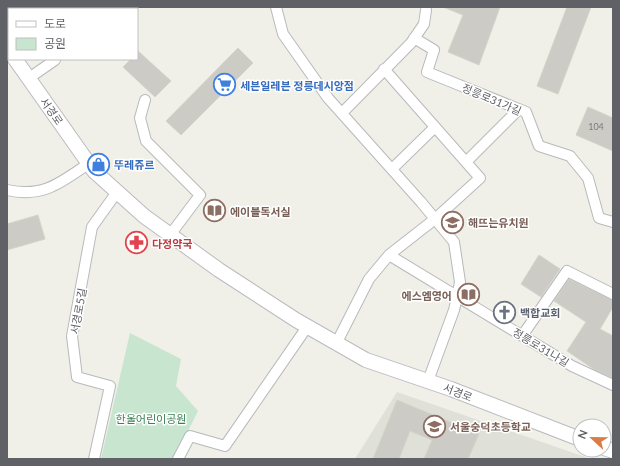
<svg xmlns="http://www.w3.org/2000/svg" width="620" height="466" font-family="Lato,'Noto Sans KR',sans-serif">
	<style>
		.education { fill: #dfe0d7 }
		.green { fill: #c8e5d0 }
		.building { fill: #cccbc5; stroke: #d4d4c7 }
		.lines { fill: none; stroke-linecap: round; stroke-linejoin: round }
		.street-casing { stroke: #b8b9bd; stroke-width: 12 }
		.secondary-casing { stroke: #babac0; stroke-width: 16 }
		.street { stroke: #fff; stroke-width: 10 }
		.secondary { stroke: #fff; stroke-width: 14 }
		.labels { text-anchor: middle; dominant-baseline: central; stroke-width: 3; stroke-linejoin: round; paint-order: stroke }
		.number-label { font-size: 9px; fill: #7b7c7e }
		.shop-label { font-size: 11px; font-weight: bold; fill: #366cbe; stroke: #fff; text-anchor: start }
		.street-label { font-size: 11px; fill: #606167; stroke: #fff }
		.education-label { font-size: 11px; font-weight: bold; fill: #785e54; stroke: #fff; text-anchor: start }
		.health-label { font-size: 11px; font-weight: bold; fill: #be3a42; stroke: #fff; text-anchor: start }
		.worship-label { font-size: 11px; font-weight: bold; fill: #5b616d; stroke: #fff; text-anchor: start }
		.park-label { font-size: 11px; fill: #3d8054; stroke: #fff }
	</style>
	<rect width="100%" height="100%" fill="#f0f0e9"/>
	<path class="education" d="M397 392 591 459H355Z"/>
	<path class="green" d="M130 333 181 359 176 386 198 411 174 459H101Z"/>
	<path class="building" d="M443 7H500L479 65 448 52 463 15Z
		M567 7H591L558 94 537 86Z
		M238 48 253 63 181 135 166 121Z
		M137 50 171 81 155 97 123 67 131 59H137Z
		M588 107 613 118V151L576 135Z
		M38 215 45 239 7 250V224Z
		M539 255 560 269 541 297 521 284Z
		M569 279 613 300V307L600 329 613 336V378L595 370 567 351 586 322 554 301Z
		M397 400 479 434 468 459H424L432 440 410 431 399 459H373Z"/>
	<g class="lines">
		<defs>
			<path id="street" d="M276 7 283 34 328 98 421 202 454 242 460 282 457 297 454 310 428 381
				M7 9 10 7
				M414 38 434 50 427 72 526 112 539 146 570 156 588 178 599 218 613 222
				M29 78 55 60
				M145 100 140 118 146 141 200 195 170 235
				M342 113 411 43 424 24 426 10
				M466 162 519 109
				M392 169 435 127
				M7 190C43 198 60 183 88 164
				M389 255 572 366 613 385
				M522 336 567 271 613 294
				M336 344 369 279 389 255 435 219 480 178 384 69
				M94 459 110 386 77 377 72 336 92 227 117 192
				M178 459 190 436 225 446 307 327"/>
			<path id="secondary" d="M7 47 9 50
				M15 59 94 171 144 216 219 270 296 320 366 360 451 389 580 439
				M604 448 613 451"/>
		</defs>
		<use href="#street" class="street-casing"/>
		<use href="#secondary" class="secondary-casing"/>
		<use href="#street" class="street"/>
		<use href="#secondary" class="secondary"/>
	</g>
	<defs>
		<symbol id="supermarket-ring" viewBox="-11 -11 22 22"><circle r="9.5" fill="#fff" stroke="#3f7fe0" stroke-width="1.5"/><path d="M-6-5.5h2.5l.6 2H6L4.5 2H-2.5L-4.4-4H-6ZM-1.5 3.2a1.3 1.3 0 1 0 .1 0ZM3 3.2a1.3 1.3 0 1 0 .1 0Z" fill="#3f7fe0"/></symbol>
		<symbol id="shop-ring" viewBox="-11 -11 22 22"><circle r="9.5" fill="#fff" stroke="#3f7fe0" stroke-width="1.5"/><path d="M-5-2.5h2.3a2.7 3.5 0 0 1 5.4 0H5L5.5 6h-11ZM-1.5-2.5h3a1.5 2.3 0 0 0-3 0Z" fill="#3f7fe0"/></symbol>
		<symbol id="library-ring" viewBox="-11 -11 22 22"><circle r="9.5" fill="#fff" stroke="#8d6e63" stroke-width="1.5"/><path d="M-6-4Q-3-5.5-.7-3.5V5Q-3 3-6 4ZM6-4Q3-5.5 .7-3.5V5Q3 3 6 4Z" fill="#8d6e63"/></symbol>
		<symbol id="school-ring" viewBox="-11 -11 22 22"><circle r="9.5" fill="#fff" stroke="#8d6e63" stroke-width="1.5"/><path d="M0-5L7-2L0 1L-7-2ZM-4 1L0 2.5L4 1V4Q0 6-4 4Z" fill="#8d6e63"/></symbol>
		<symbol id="pharmacy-ring" viewBox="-11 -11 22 22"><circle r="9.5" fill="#fff" stroke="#e0444e" stroke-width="1.5"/><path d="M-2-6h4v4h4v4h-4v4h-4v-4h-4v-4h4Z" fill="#e0444e"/></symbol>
		<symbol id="church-ring" viewBox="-11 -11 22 22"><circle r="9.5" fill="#fff" stroke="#6b7280" stroke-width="1.5"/><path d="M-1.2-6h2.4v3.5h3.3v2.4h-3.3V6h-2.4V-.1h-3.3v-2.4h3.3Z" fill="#6b7280"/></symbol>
	</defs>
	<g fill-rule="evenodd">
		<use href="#supermarket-ring" x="212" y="72" width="25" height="25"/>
		<use href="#shop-ring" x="86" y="152" width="25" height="25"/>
		<use href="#library-ring" x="202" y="198" width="25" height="25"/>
		<use href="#school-ring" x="440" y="210" width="25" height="25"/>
		<use href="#pharmacy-ring" x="124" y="230" width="25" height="25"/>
		<use href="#library-ring" x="456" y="282" width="25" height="25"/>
		<use href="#church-ring" x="492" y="300" width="25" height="25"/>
		<use href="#school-ring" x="422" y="414" width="25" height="25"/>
	</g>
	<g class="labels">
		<g class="number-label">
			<text x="596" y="126">104</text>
		</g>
		<g class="shop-label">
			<text x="240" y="85">세븐일레븐 정릉데시앙점</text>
			<text x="114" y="164">뚜레쥬르</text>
		</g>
		<g class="street-label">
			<text transform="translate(492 99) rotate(23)">정릉로31가길</text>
			<text transform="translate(52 111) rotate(55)">서경로</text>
			<text transform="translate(78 311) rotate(-80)">서경로5길</text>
			<text transform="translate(541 347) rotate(31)">정릉로31나길</text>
			<text transform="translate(458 392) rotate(21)">서경로</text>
		</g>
		<g class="education-label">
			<text x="230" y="211">에이블독서실</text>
			<text x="468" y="222">해뜨는유치원</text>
			<text x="452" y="295" text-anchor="end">에스엠영어</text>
			<text x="450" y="426">서울숭덕초등학교</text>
		</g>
		<g class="health-label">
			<text x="152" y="243">다정약국</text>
		</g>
		<g class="worship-label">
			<text x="520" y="312">백합교회</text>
		</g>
		<g class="park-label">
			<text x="151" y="418">한울어린이공원</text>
		</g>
	</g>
	<rect width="620" height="466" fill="none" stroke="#606167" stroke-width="16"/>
	<rect x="8" y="8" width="130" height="52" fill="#ffffff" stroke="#bfc0c2"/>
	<rect x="16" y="21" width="20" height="6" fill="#ffffff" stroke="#bfc0c2"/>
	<text x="44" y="28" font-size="12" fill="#606167">도로</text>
	<rect x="16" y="38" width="20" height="12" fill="#c8e5d0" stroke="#bfc0c2"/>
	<text x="44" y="48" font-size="12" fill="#606167">공원</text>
	<g transform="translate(592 438) rotate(292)"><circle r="19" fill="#ffffff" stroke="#bfc0c2"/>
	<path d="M0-3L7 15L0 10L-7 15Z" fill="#da7c45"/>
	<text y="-6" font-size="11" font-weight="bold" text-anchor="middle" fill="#606167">N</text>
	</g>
</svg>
